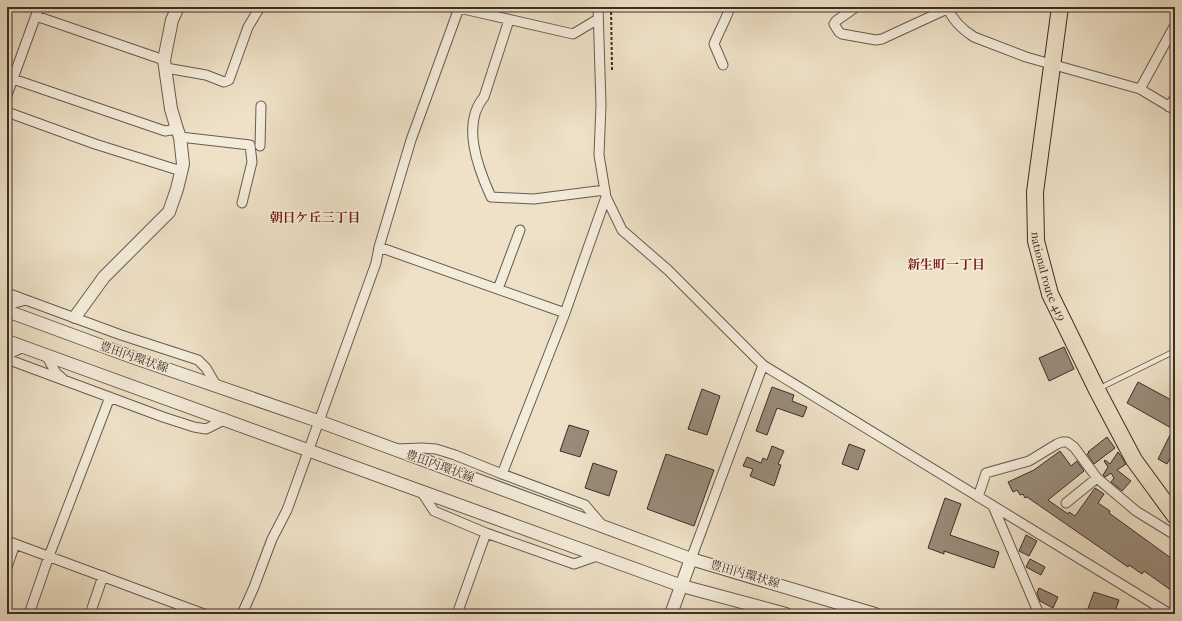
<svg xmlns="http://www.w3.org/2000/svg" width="1182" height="621" font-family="'IM FELL French Canon','Noto Serif JP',serif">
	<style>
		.building { fill: #988b7a; stroke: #3b2e26 }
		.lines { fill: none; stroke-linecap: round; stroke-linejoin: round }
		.service-casing { stroke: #685b4e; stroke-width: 6 }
		.minor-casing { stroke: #685b4e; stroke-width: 11 }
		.tertiary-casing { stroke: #685b4e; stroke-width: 14 }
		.trunk-casing { stroke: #3b2e26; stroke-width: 18 }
		.path { stroke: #3b2e26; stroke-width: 2; stroke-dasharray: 3 2; stroke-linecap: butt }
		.service { stroke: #f4ecdb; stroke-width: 4.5 }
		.minor { stroke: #f4ecdb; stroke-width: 9 }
		.tertiary { stroke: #f4ecdb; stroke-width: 12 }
		.trunk { stroke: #eee1c7; stroke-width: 16 }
		.labels { text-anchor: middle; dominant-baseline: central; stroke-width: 3; stroke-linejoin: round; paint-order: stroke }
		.street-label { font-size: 12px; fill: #3b2e26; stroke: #f4ecdb }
		.neighbourhood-label { font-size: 13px; font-weight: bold; fill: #7a1f14; stroke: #f4ecdb }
	</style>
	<rect width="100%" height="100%" fill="#eee1c7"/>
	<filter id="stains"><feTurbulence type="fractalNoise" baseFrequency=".005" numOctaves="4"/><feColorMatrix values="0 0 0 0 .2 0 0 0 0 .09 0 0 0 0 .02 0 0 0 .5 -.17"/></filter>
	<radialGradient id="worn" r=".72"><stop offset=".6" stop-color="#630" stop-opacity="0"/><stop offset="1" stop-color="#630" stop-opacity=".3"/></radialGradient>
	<path class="building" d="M1064 347 1074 369 1049 381 1039 358Z
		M1138 382 1175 402V449L1167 464 1158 459 1173 429 1127 403Z
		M772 387 794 395 792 401 807 407 803 417 777 408 767 435 756 431Z
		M702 389 720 396 707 435 688 429Z
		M569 425 589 431 580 457 560 451Z
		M1107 437 1115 448 1094 464 1087 454 1089 453 1088 452Z
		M849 444 865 450 858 470 842 464Z
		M772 446 784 451 778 464 781 465 774 486 750 476 753 469 743 466 747 457 761 463 763 458 767 460Z
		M1060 451 1071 466 1077 461 1084 471 1048 500 1068 514 1069 512 1075 516 1095 488 1104 494 1098 503 1110 511 1109 513 1175 561V593L1144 571 1142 574 1129 565 1128 567 1027 497 1025 498 1023 494 1020 495 1017 490 1013 492 1008 482 1034 470Z
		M1118 452 1126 464 1117 470 1131 481 1122 491 1111 482 1114 478 1111 473 1105 477 1103 475 1108 467 1104 461 1105 460 1110 464Z
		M666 454 714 470 694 526 647 509Z
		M593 463 617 471 609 496 585 488Z
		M945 498 961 504 950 535 999 552 994 568 944 551V554L928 548Z
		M1026 535 1037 541 1029 556 1019 551Z
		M1030 559 1045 567 1041 575 1026 567Z
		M1039 588 1058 597 1053 608 1040 601 1037 593Z
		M1094 592 1119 600 1114 614H1086Z"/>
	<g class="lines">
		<defs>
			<path id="service" d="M1100 388 1175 351"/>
			<path id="minor" d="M598 7 601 105 599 155 606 197 622 230 668 270 763 365 1170 614
				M856 7 836 21 834 24 839 32 842 34 876 40 882 39 947 9
				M947 7C952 19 963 30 974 37L1026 57 1140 89 1175 110
				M36 16 164 60
				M509 20 484 97C461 124 478 168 491 197L534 199 605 190
				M723 65 714 44C719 31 726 20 730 7
				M166 68 206 75 224 82 229 80 248 27 260 7
				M13 79 165 131 177 129
				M1140 89 1175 25
				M7 95 39 7
				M1169 107 1175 97
				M7 112 95 144 181 171
				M180 137 250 145 252 162 242 203
				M260 146 261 106
				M379 247 565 313
				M498 289 520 230
				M7 293 121 335 198 360 206 368 216 385
				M7 305 26 300
				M7 353 13 352 24 347
				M46 355 56 373 62 378
				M7 359 163 417 194 427 206 429 220 422 224 418
				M396 449 422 448 436 449 455 455 502 474 585 505 602 525
				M502 474 565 313 606 197
				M421 491 434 511 486 533 574 564 597 556
				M978 497 986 473 1029 461 1057 444 1062 442H1067L1074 447 1097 478 1136 511 1175 535
				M1066 503 1097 478
				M993 506 1039 614
				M7 541 204 614
				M691 559 763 365
				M7 567 15 544
				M29 614 49 556 110 397
				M90 614 103 576
				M242 614 254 587 272 539 287 510 376 263 379 247 411 140 459 8 573 34 598 19
				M457 614 486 533"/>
			<path id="tertiary" d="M7 311 132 357 318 421 691 559 875 614
				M75 317 104 277 169 212 177 189 183 164 180 137 177 129 171 109 164 60 172 20 178 7
				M7 341 682 586 786 614
				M671 614 691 559"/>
			<g id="trunk">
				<path id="s1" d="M1060 7 1035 192 1036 241 1050 294 1097 390 1134 460 1175 516"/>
			</g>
		</defs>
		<use href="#service" class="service-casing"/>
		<use href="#minor" class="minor-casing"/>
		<use href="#tertiary" class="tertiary-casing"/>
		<use href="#trunk" class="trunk-casing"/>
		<path class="path" d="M611 7 612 70"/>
		<use href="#service" class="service"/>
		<use href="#minor" class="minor"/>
		<use href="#tertiary" class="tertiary"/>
		<use href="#trunk" class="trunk"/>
	</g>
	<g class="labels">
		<g class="street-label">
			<text stroke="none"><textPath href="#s1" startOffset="273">national route 419</textPath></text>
			<text transform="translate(134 357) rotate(19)">豊田内環状線</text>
			<text transform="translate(440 466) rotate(20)">豊田内環状線</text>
			<text transform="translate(745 574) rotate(16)">豊田内環状線</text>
		</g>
		<g class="neighbourhood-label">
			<text x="315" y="217">朝日ケ丘三丁目</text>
			<text x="946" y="264">新生町一丁目</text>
		</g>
	</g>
	<rect width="1182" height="621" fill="none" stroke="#eee1c7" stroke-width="24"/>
	<rect x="8" y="8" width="1166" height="605" fill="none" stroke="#3b2e26" stroke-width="2"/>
	<rect x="12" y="12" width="1158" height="597" fill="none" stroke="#3b2e26"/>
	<rect width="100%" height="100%" filter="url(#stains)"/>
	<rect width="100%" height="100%" fill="url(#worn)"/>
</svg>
